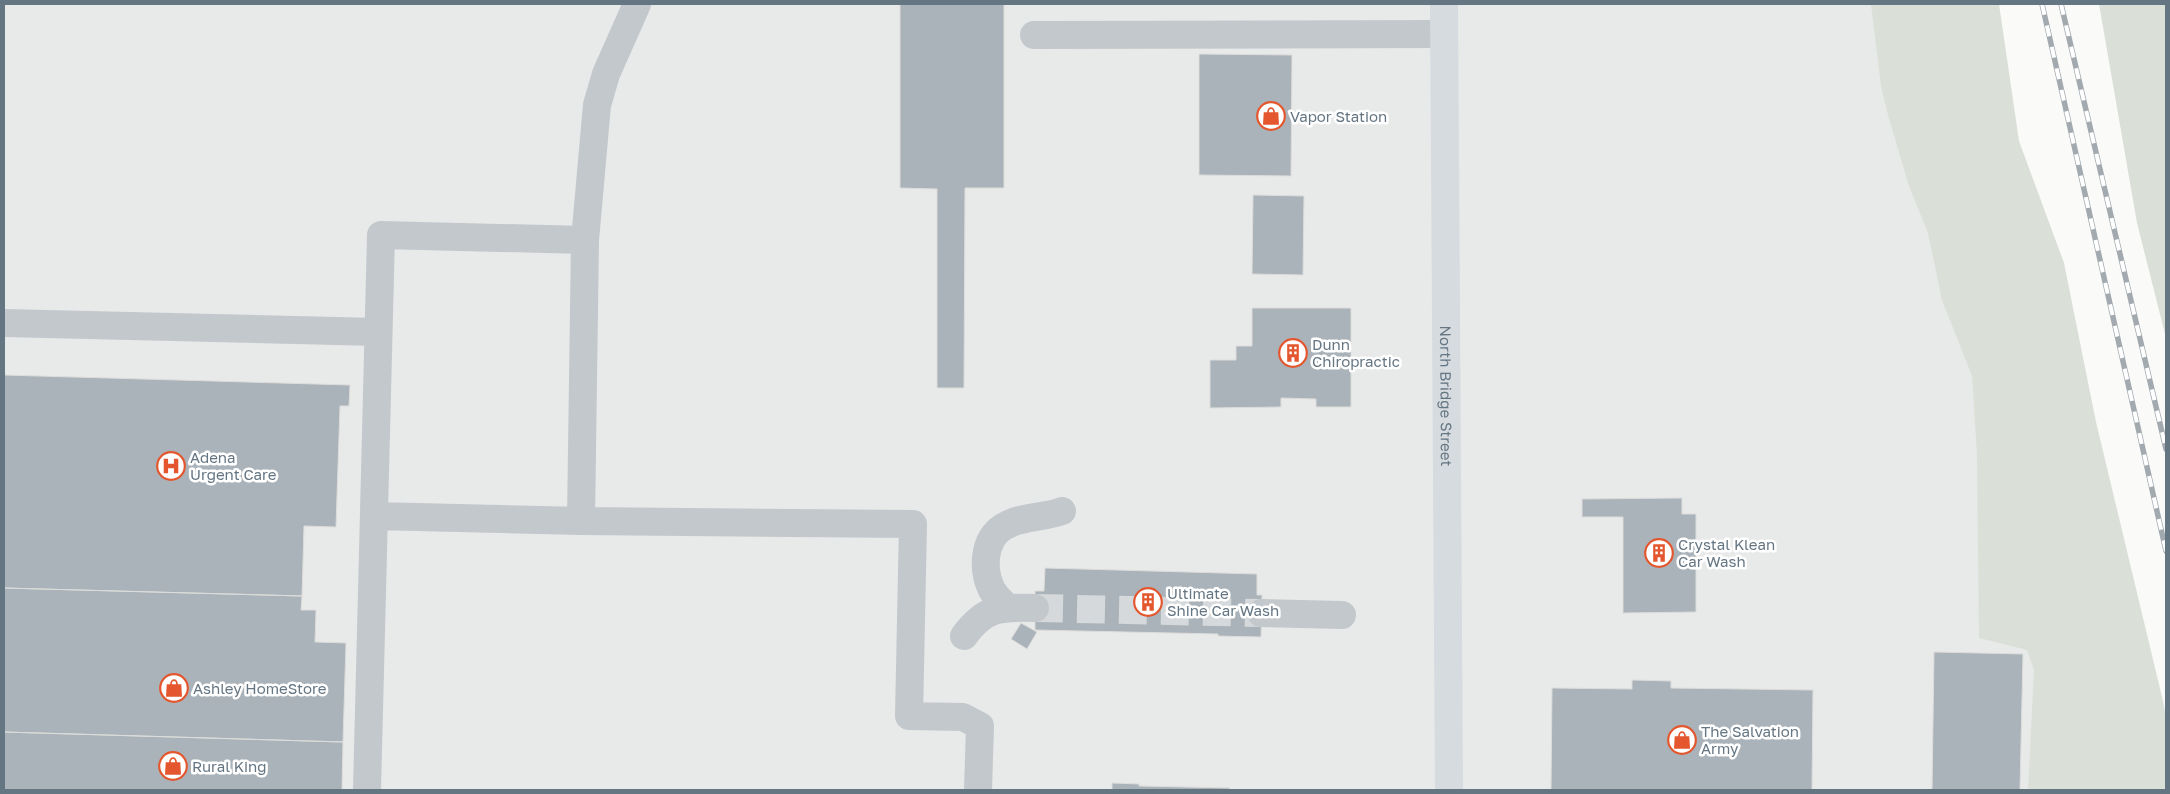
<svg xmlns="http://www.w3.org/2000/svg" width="2170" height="794" font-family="'Golos Text',sans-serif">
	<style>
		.built { fill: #e8e9e9 }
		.green { fill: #dadfd7 }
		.building { fill: #aab3b9; stroke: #dcdcda }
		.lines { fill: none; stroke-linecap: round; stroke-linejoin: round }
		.minor-tunnel { stroke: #d5d9db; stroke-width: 28; stroke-dasharray: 28 14; stroke-linecap: butt }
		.minor { stroke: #c3c8cc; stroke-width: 28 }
		.major { stroke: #d6dbdf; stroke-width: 28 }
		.rail-casing { stroke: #a2aab0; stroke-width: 5.5 }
		.rail { stroke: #fff; stroke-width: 4; stroke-dasharray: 11; stroke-linecap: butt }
		.labels { text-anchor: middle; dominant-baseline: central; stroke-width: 5; stroke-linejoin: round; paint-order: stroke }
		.poi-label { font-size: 15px; fill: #657683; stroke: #fff; text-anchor: start }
		.street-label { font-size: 15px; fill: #657683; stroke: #fff }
	</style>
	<rect width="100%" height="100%" fill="#fafaf8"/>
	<path class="built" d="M4 4H1972L2144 790H4Z"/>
	<path class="green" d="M1871 4H1999L2019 141 2064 263 2096 422 2163 701 2166 717V790H2028L2034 670 2027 650 1979 638 1977 454 1972 376 1942 300 1928 233 1909 186 1888 115 1881 86Z
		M2099 4H2166V338L2137 223Z"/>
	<path class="building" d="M900 4H1004V188H965L964 388H937V189L900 188Z
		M1199 54 1292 55 1291 176 1199 175Z
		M1253 195 1304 196 1303 275 1252 274Z
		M1252 308H1351V407H1316V399L1281 398V407L1210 408V360H1236V346H1252Z
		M4 375 350 385 349 406H340L336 527 304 526 302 596 4 588Z
		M1682 498V514H1696V612L1623 613V517H1582V499Z
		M1045 568 1257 574V595H1262L1261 637 1218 636V634L1035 630V591H1044Z
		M4 588 302 596 301 610H316L315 642 346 643 343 742 4 732Z
		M1021 623 1037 632 1027 649 1011 639Z
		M1934 652 2023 654 2020 790H1932Z
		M1632 680 1671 681V688L1813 690 1812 790H1551L1552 688 1632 689Z
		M4 732 343 742 342 790H4Z
		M1112 783 1139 784V786L1230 788 1229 790H1112Z"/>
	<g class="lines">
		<path class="minor-tunnel" d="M1035 608 1261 613"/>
		<path class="minor" d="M1034 35 1444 34
			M4 323 378 332
			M375 516 581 521 913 524 909 716 963 717 980 726 978 790
			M581 521 585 240 597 105 606 74 637 4
			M1007 607C1002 602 996 597 992 590 982 570 983 540 1003 527 1020 516 1044 518 1062 511
			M1261 613 1342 615
			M964 636C985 607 1001 607 1035 608
			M367 790 381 235 585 240"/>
		<path class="major" id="s1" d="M1444 4 1449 790"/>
		<defs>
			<path id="rail" d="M2042 4 2166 551
				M2061 4 2166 449"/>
		</defs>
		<use href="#rail" class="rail-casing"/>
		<use href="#rail" class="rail"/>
	</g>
	<defs>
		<symbol id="shop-ring" viewBox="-11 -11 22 22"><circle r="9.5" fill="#fff" stroke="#e4572e" stroke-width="1.5"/><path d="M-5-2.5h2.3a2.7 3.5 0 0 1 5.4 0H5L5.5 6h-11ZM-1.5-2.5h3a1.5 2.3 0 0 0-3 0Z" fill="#e4572e"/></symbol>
		<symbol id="building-ring" viewBox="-11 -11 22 22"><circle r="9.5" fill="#fff" stroke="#e4572e" stroke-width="1.5"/><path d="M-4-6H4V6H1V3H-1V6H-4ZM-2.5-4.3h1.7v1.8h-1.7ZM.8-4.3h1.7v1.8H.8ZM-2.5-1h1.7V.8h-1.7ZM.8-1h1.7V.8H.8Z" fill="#e4572e"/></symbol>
		<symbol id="hospital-ring" viewBox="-11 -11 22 22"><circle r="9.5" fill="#fff" stroke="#e4572e" stroke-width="1.5"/><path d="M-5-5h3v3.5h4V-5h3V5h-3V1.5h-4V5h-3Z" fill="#e4572e"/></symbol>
	</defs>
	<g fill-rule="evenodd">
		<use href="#shop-ring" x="1255" y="100" width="32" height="32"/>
		<use href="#building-ring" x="1277" y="337" width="32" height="32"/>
		<use href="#hospital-ring" x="155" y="450" width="32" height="32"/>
		<use href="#building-ring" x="1643" y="537" width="32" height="32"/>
		<use href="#building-ring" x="1132" y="586" width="32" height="32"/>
		<use href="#shop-ring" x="158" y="672" width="32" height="32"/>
		<use href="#shop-ring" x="1666" y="724" width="32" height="32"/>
		<use href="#shop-ring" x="157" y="750" width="32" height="32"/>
	</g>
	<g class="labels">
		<g class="poi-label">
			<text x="1290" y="116">Vapor Station</text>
			<text x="1312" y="344">Dunn<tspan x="1312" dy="17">Chiropractic</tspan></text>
			<text x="190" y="457">Adena<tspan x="190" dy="17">Urgent Care</tspan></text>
			<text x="1678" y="544">Crystal Klean<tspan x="1678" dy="17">Car Wash</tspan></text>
			<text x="1167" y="593">Ultimate<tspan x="1167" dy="17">Shine Car Wash</tspan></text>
			<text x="193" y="688">Ashley HomeStore</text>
			<text x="1701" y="731">The Salvation<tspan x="1701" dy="17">Army</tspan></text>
			<text x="192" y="766">Rural King</text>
		</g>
		<g class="street-label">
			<text stroke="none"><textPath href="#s1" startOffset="392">North Bridge Street</textPath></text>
		</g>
	</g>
	<rect width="2170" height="794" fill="none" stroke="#657683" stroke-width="10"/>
</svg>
